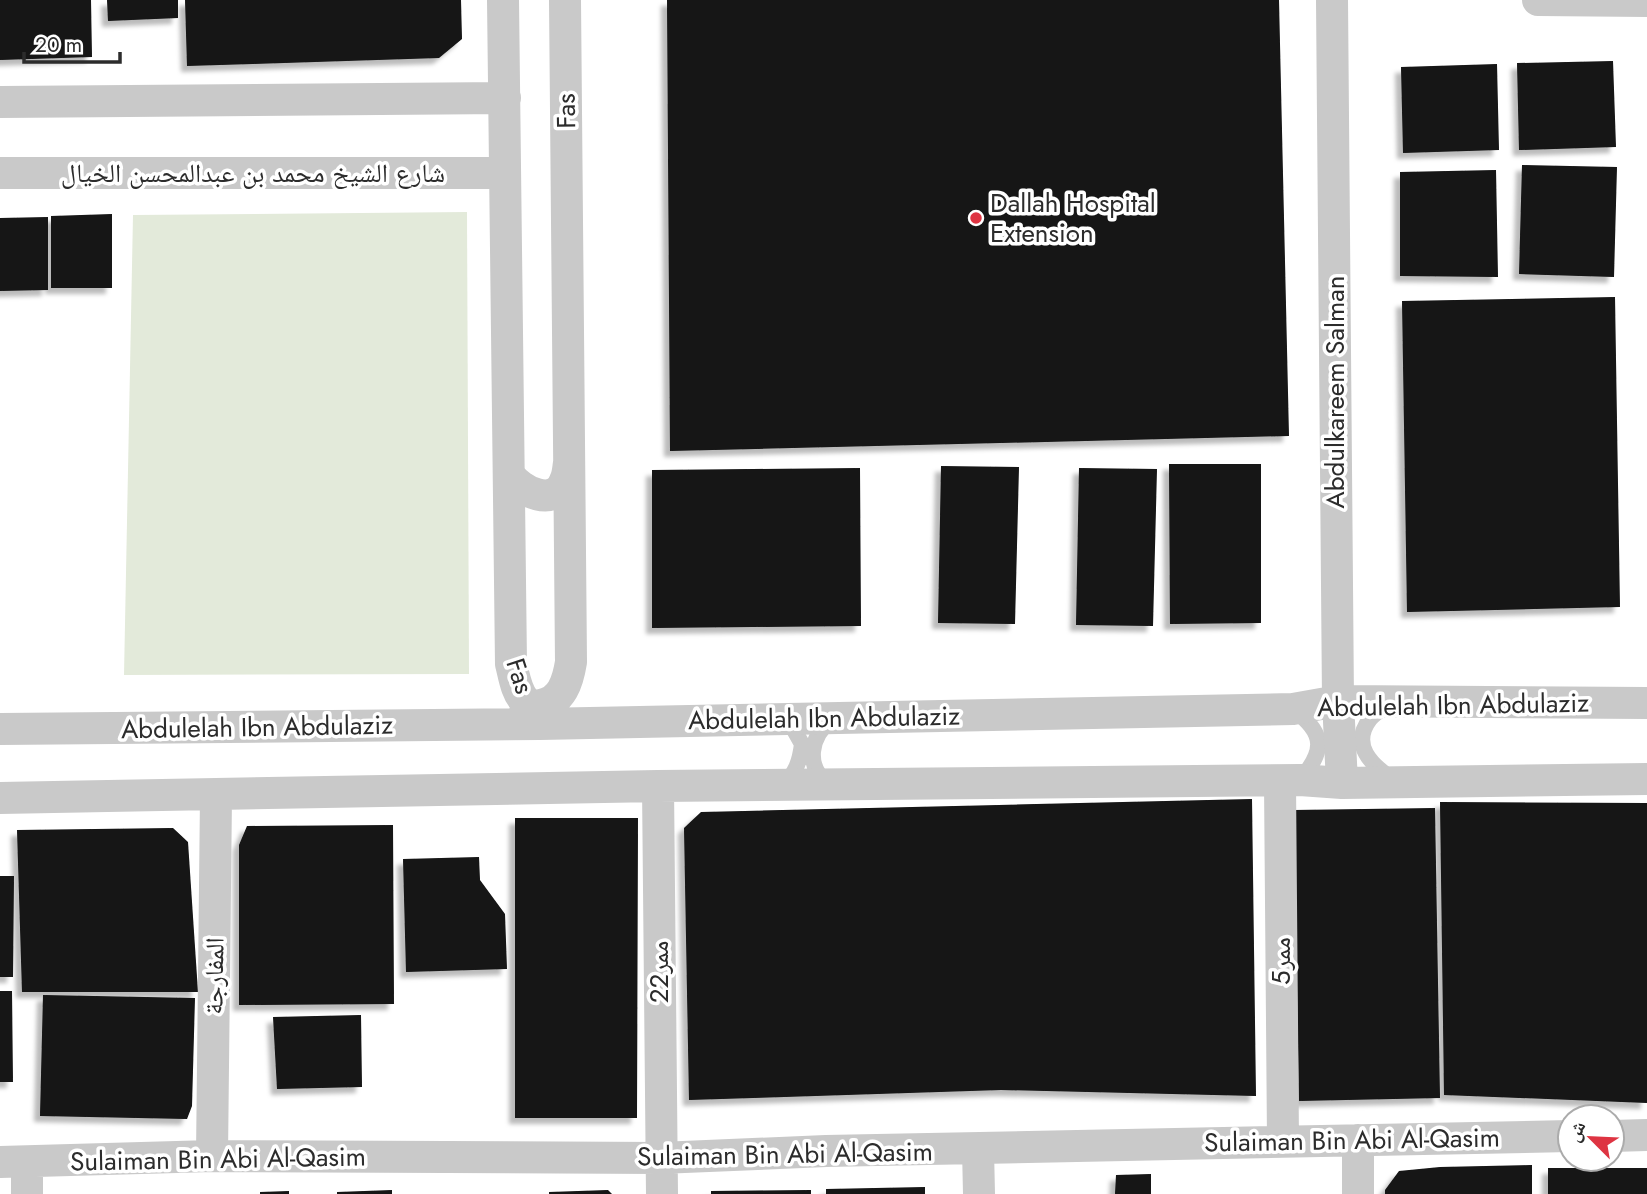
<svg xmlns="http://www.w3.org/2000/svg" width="1647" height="1194" font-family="Jost,'Noto Naskh Arabic',sans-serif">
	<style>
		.green { fill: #e3eada }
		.building { fill: #131313; filter: url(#shadow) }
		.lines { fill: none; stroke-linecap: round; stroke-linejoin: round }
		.lane { stroke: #c9c9c9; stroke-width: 16 }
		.street { stroke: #c9c9c9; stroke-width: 32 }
		.poi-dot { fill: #de3442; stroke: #fff; stroke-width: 2.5 }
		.labels { text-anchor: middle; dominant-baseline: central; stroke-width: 7; stroke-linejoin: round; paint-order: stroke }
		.street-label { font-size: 26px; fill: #2c2c2c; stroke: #fff }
		.poi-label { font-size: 26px; fill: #2c2c2c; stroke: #fff; text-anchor: start }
	</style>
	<defs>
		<filter id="shadow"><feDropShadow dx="-6" dy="6" stdDeviation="2" flood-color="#0004"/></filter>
	</defs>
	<rect width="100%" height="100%" fill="#fff"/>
	<path class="green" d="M467 212 469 674 124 675 133 215Z"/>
	<path class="building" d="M0 0H91L92 57 0 60Z
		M107 0H178V18L108 21Z
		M185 0H461L462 39 439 58 187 66Z
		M667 0H1279L1289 436 670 451Z
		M1613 61 1616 147 1519 150 1517 63Z
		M1497 64 1499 150 1403 153 1401 67Z
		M1522 165 1617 167 1614 277 1519 274Z
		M1496 170 1498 277 1400 276V172Z
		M112 214V288H51V216Z
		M48 217V290L0 291V218Z
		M1615 297 1620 607 1407 612 1402 301Z
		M1169 464H1261V623L1170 624Z
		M941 466 1019 467 1015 624 938 623Z
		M860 468 861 626 652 628V470Z
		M1079 468 1157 469 1153 626 1076 625Z
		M1252 799 1256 1096 1001 1090 689 1100 684 828 701 812Z
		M1440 802 1647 803V1103L1444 1095Z
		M1435 808 1440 1098 1299 1101 1294 810Z
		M515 818H638L637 1118H515Z
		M393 825 394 1004 239 1005V845L247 826Z
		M173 828 188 842 198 992H22L17 830Z
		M479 857 480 880 505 914 507 969 406 972 403 859Z
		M0 876H14L13 977H0Z
		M0 991H12L13 1082H0Z
		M43 995 195 998 192 1106 187 1119 40 1116Z
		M361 1015 362 1087 277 1089 273 1017Z
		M1532 1165V1194H1385V1190L1399 1171 1440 1167Z
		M1548 1168H1647V1194H1548Z
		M1151 1174V1194H1115L1116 1175Z
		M925 1187V1194H826V1189Z
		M392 1190V1194H337V1192Z
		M608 1190 612 1194H549V1192Z
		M811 1190V1194H711V1191Z
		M289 1191V1194H260V1192Z"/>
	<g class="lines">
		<path class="lane" d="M1388 705C1382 709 1374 714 1370 719 1350 745 1372 765 1392 779
			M1295 711C1326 734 1324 752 1300 780
			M782 784C796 775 800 760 802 744L788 719
			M828 784C805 766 810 737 831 720"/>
		<path class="street" d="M503 0 511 664C514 675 516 692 525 701 529 705 534 707 540 705 562 702 568 681 571 662L565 0
			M1332 0 1338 701 1342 783
			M1538 0 1647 1
			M0 102 505 98
			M0 173H505
			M509 474C520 492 555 508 565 481 568 475 568 469 569 463
			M0 729 540 724 1293 709 1338 701 1647 703
			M1280 782 1283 1141
			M658 786 662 1194
			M0 798 658 786 1300 780 1342 783 1647 779
			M1612 1136 1647 1135
			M978 1149 979 1194
			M212 1156 216 796
			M0 1162 212 1156 660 1158 826 1151 1570 1136
			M27 1162V1194
			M1358 1194V1140"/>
	</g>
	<circle class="poi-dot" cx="976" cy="218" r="7"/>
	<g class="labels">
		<g class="street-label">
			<text transform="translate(566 111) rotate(-91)">Fas</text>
			<text x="253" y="173">شارع الشيخ محمد بن عبدالمحسن الخيال</text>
			<text transform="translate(1335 392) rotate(-90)">Abdulkareem Salman</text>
			<text transform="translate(520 676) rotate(72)">Fas</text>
			<text transform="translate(1453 705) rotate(-1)">Abdulelah Ibn Abdulaziz</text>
			<text transform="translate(824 718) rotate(-1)">Abdulelah Ibn Abdulaziz</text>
			<text transform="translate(257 727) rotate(-1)">Abdulelah Ibn Abdulaziz</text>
			<text transform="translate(1281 961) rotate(-90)">ممر5</text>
			<text transform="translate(659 972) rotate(-90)">ممر22</text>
			<text transform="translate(214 976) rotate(-89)">المفارجة</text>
			<text transform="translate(1352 1140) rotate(-1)">Sulaiman Bin Abi Al-Qasim</text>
			<text transform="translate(785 1154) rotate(-1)">Sulaiman Bin Abi Al-Qasim</text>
			<text transform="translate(218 1159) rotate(-1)">Sulaiman Bin Abi Al-Qasim</text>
		</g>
		<g class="poi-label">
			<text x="990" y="203">Dallah Hospital<tspan x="990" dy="30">Extension</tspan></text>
		</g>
	</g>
	<g transform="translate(1591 1138) rotate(294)"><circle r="33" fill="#ffffff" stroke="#ababab" stroke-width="2"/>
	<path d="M0-5L12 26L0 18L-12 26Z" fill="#de3442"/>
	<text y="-10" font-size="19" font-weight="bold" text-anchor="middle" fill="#2c2c2c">ش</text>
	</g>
	<path d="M24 52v10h96v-10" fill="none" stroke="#2c2c2c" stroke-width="3.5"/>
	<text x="35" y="52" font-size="21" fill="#2c2c2c" stroke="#ffffff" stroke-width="5" paint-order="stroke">20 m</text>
</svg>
